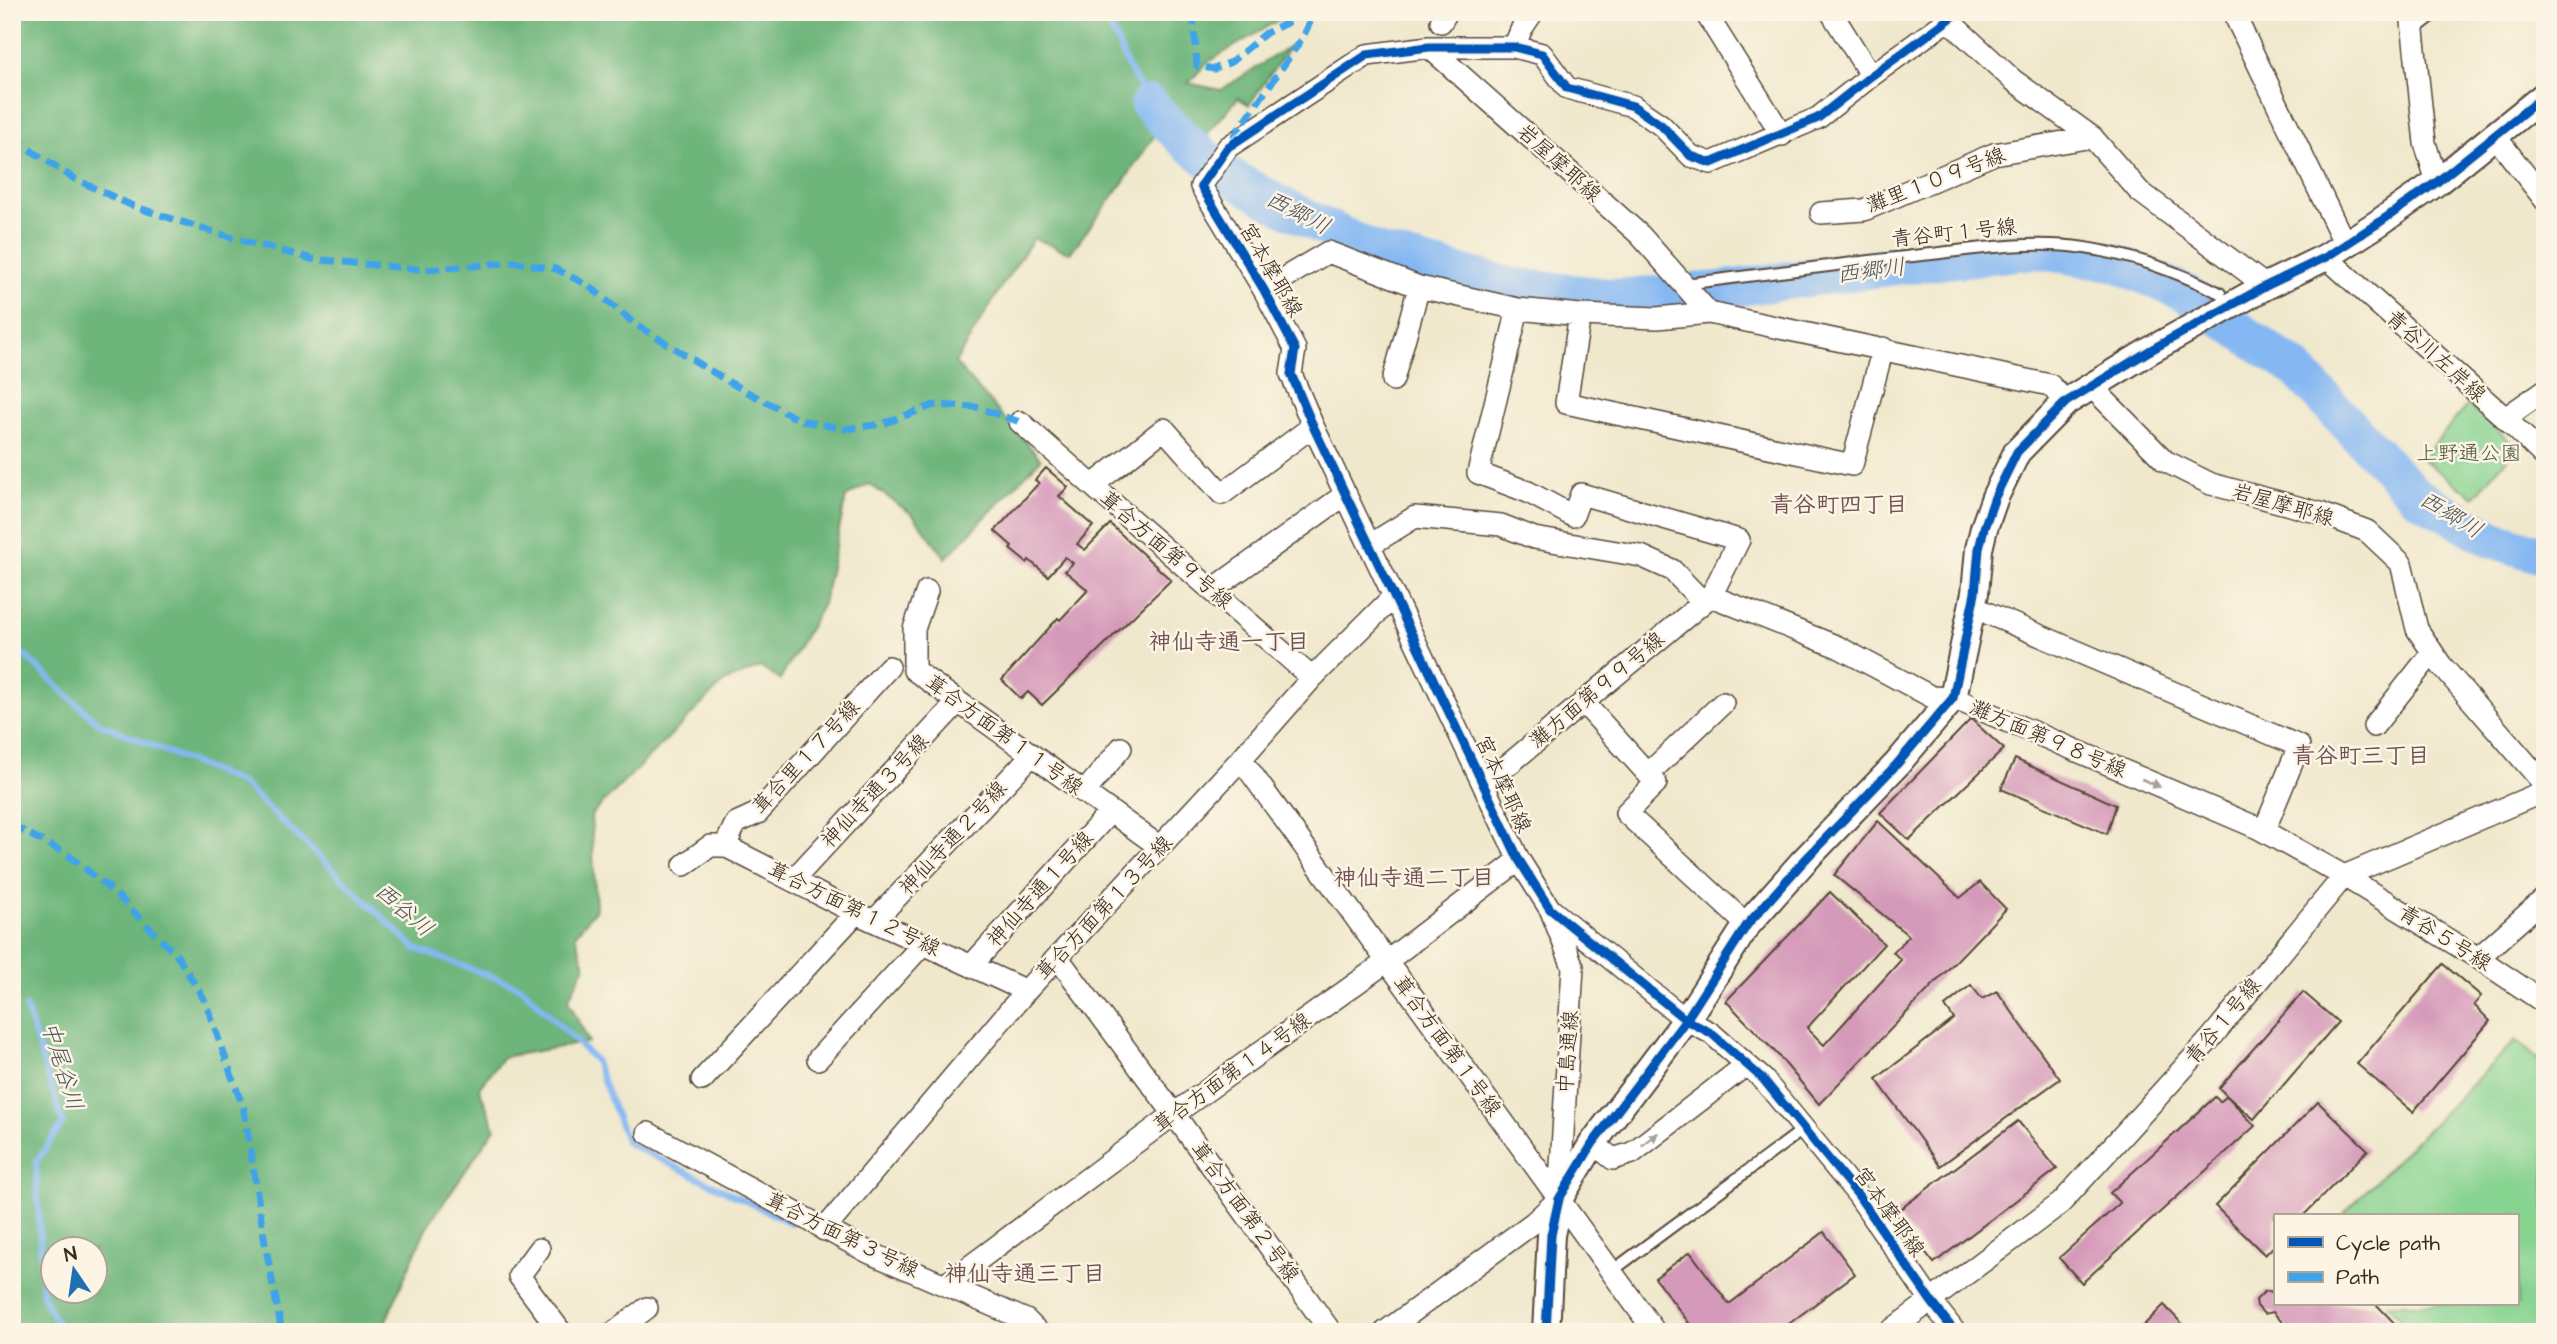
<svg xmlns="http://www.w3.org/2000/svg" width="2557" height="1344" font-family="'Architects Daughter','Klee One',sans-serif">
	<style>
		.green { fill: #87d390; stroke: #617e57; stroke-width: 2 }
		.forest { fill: #6db57a; stroke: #54704c; stroke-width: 2; fill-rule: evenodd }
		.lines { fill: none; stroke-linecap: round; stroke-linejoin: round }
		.stream { stroke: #85b8f3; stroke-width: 6 }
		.river { stroke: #85b8f3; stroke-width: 38 }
		.building { fill: #d59ab9 }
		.service-casing { stroke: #564638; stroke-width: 14 }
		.minor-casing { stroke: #564638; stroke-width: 24 }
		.tertiary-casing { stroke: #564638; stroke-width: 30 }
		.service { stroke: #fff; stroke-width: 10 }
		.minor { stroke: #fff; stroke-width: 21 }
		.tertiary { stroke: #fff; stroke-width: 26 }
		.quiet { stroke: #3fa3ea; stroke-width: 7; stroke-dasharray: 14 7; stroke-linecap: butt }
		.cycleway-casing { stroke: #fcf5e5; stroke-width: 13 }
		.cycleway { stroke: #0057b8; stroke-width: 9 }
		.oneway { fill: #a79f9a }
		.labels { text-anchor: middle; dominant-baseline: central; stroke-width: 5; stroke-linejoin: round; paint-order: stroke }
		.street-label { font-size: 21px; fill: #3b2a1e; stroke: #fcf5e5 }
		.park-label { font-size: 21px; fill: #4e543a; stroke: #fcf5e5 }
		.water-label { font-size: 23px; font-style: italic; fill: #51555e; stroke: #fcf5e5 }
		.neighbourhood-label { font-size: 23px; font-weight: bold; fill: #715154; stroke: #fcf5e5 }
	</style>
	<rect width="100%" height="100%" fill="#fcf5e5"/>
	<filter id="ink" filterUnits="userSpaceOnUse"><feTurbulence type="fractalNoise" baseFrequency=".0143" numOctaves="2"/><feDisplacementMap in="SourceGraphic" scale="14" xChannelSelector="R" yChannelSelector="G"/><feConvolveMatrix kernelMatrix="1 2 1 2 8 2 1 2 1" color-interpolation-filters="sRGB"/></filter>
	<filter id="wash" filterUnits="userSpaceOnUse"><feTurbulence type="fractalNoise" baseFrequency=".00686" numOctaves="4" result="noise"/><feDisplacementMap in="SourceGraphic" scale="28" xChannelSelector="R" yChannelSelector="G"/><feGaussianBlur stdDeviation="1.57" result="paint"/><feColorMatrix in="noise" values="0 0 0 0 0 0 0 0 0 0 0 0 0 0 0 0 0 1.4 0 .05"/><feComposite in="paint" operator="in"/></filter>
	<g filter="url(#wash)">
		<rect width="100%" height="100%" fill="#f0e8cc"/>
		<path class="green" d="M2467 405 2517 447 2474 497 2422 459Z
			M2516 1040 2545 1066V1323L2535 1332H2411L2387 1304H2517V1216H2341Z"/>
		<path class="forest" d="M12 12H1292L1208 62 1188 83 1221 90 1290 46 1249 105 1238 98 1203 139 1157 132 1120 187 1070 253 1034 238 1003 284 955 363 1041 459 946 558 913 515 869 484 846 497 823 604 780 680 760 667 724 682 591 815 596 909 575 935 585 966 568 1000 589 1042 503 1057 479 1088 495 1128 426 1228 381 1332H12ZM52 1250H94V1292H52Z"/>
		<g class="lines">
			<path class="stream" d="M1102 12 1108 20 1127 65 1149 104
				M12 644 97 722 243 784 416 949 521 987 595 1060 627 1143 791 1223
				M26 1008 63 1123 36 1162 43 1297 62 1332"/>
			<path class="river" d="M1149 104 1183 139 1229 176 1272 201 1379 253 1514 287 1616 298 1718 290 1889 267 2035 250 2116 263 2185 293 2296 369 2415 495 2492 539 2545 556"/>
		</g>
		<g id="blocks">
			<path class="building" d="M1046 468 1068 487 1059 496 1093 526 1077 544 1085 550 1110 524 1171 580 1042 705 1028 692 1021 699 1002 680 1058 618 1060 620 1088 590 1065 571 1073 563 1065 557 1048 576 1029 560 1027 563 1010 549 1012 546 995 531 1039 483 1035 480Z
				M1971 719 2004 749 1909 840 1880 813Z
				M2015 759 2116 805 2107 834 2001 789Z
				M1878 821 1960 898 1980 882 2006 909 1819 1104 1778 1055 1726 1001 1830 892 1884 944 1807 1028 1824 1045 1901 960 1893 952 1909 936 1834 875Z
				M2443 964 2481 996 2474 1005 2490 1021 2413 1112 2357 1064Z
				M1971 985 1982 999 1997 991 2060 1079 1940 1166 1876 1079 1954 1019 1945 1006Z
				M2303 992 2338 1022 2254 1119 2227 1096 2255 1126 2082 1283 2059 1258 2120 1203 2110 1193 2215 1097 2220 1102 2227 1096 2219 1088Z
				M2318 1102 2368 1150 2303 1216H2275V1245L2265 1255 2215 1206Z
				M2018 1121 2057 1169 1934 1263 1895 1213Z
				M1824 1232 1855 1274 1778 1332H1677L1689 1323 1655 1278 1690 1252 1729 1304Z
				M2270 1291 2274 1295 2275 1294V1304H2376L2403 1332H2291L2273 1312 2264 1314 2257 1306 2256 1300 2264 1292Z
				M2164 1305 2190 1332H2137Z"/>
		</g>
	</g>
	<g filter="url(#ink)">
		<use href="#blocks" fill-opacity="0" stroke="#564638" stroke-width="2"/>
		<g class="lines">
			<defs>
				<path id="service" d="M2413 31 2437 12
					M1685 284C1763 274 1842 264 1922 255 1976 249 2031 240 2085 248 2133 255 2178 272 2220 293
					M1612 1271 1804 1129"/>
				<path id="minor" d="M1705 12 1782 135
					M1831 12 1871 76
					M2233 12 2340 234
					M2411 12 2425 143 2437 182
					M1948 20 2013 80 2092 137 2139 191 2266 286
					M1441 22 1447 12
					M1429 47 1640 235 1709 313
					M1514 47 1522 28 1533 12
					M2495 136 2545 200
					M1821 213 1864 210 1994 154 2092 137
					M2326 257 2505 418 2545 457
					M1264 290 1328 252 1419 287 1518 309 1580 315 1657 318 1709 313 2050 385 2066 402
					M1580 315 1566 403 1852 465 1883 348
					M1393 380 1419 287
					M2091 386 2165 461 2211 484 2320 513 2367 531 2401 563 2417 629 2441 665 2545 785
					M2505 418 2545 390
					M1020 422 1312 678
					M1093 485 1164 429 1222 494 1313 426
					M1370 545 1415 517 1501 525 1534 538 1641 556 1672 570 1703 602
					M1212 590 1346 494
					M927 591 914 629V670L1160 847
					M1711 596 1838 647 1932 697 1953 698 2258 828 2344 876 2478 958 2545 1003
					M1973 607 2299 746 2264 831
					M1583 702 1656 783 1626 813 1747 925
					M2374 726 2432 653
					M1241 759 1655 1332
					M1648 774 1723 703
					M1484 785 1711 596 1739 540 1581 494 1573 516 1528 492 1478 473 1518 309
					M1084 793 1121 748
					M725 846 736 823 758 813 889 667
					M684 865 710 846H725L856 913 1026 991
					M794 879 957 703
					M874 921 1031 756
					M1058 958 1174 1114 1331 1332
					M2478 958 2545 898
					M971 966 1110 812
					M818 1059 923 944
					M702 1080 856 913
					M648 1133 868 1252 1026 1320 1038 1332
					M1593 1143 1613 1159 1632 1153 1746 1065
					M824 1230 1026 991 1241 759 1312 678 1394 596
					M539 1249 519 1276 561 1332
					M945 1285 1174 1114 1386 962 1519 860
					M615 1332 647 1308
					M1385 1332 1533 1223 1559 1199 1573 967 1551 911
					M1889 1332 2061 1203 2211 1038 2344 876 2545 791
					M1955 1332 1931 1301 1858 1195 1763 1079 1711 1033 1686 1020 1550 909 1519 860 1313 426 1291 374 1295 349 1264 290 1201 186 1228 147 1367 55 1429 47H1514L1542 54 1567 88 1633 106 1661 125 1691 156 1711 163 1818 118 1871 76 1959 12"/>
				<path id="tertiary" d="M1546 1332 1551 1235 1559 1199 1593 1143 1686 1020 1747 925 1802 863 1897 764 1953 698 1975 593 1979 549 1984 528 1995 497 2017 452 2066 402 2149 351 2266 286 2326 257 2377 224 2437 182 2545 95"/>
			</defs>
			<use href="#service" class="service-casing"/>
			<use href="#minor" class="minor-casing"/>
			<use href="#tertiary" class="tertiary-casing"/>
			<use href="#service" class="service"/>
			<use href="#minor" class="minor"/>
			<use href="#tertiary" class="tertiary"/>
			<path class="quiet" d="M1193 12 1197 66 1214 69 1231 62 1266 33 1309 12
				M12 138 73 178 135 207 233 238 312 259 426 270 515 262 556 269 589 286 635 324 729 382 799 420 845 429 882 424 934 405 976 407 1020 422
				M1233 138 1302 39 1315 12
				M12 825 68 855 114 892 178 957 205 1001 244 1110 265 1243 282 1332"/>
			<defs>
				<path id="cycleway" d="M1546 1332 1551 1235 1559 1199 1593 1143 1686 1020 1747 925 1802 863 1897 764 1953 698 1975 593 1979 549 1984 528 1995 497 2017 452 2066 402 2149 351 2266 286 2326 257 2377 224 2437 182 2545 95
					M1955 1332 1931 1301 1858 1195 1763 1079 1711 1033 1686 1020 1550 909 1519 860 1313 426 1291 374 1295 349 1264 290 1201 186 1228 147 1367 55 1429 47H1514L1542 54 1567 88 1633 106 1661 125 1691 156 1711 163 1818 118 1871 76 1959 12"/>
			</defs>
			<use href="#cycleway" class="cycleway-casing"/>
			<use href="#cycleway" class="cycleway"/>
		</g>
		<defs><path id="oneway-solid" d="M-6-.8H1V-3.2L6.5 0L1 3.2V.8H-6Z" transform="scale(1.75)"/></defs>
		<g class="oneway">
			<use href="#oneway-solid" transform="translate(2151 783) rotate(23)"/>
			<use href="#oneway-solid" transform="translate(1650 1139) rotate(-38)"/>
		</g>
	</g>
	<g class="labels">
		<g class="street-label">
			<text transform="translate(1559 163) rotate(42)">岩屋摩耶線</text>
			<text transform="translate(1936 180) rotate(-21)">灘里１０９号線</text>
			<text transform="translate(1954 233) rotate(-6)">青谷町１号線</text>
			<text transform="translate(1271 270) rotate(60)">宮本摩耶線</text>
			<text transform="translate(2436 356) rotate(42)">青谷川左岸線</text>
			<text transform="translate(2283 505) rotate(16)">岩屋摩耶線</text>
			<text transform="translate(1166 550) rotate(41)">葺合方面第９号線</text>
			<text transform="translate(1597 690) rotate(-40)">灘方面第９９号線</text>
			<text transform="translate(1004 735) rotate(36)">葺合方面第１１号線</text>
			<text transform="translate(2048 739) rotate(23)">灘方面第９８号線</text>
			<text transform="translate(806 757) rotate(-47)">葺合里１７号線</text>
			<text transform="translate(1503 784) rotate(65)">宮本摩耶線</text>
			<text transform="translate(875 791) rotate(-47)">神仙寺通３号線</text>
			<text transform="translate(953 838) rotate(-47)">神仙寺通２号線</text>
			<text transform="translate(1040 889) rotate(-48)">神仙寺通１号線</text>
			<text transform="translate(1104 908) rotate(-47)">葺合方面第１３号線</text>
			<text transform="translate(854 909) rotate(26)">葺合方面第１２号線</text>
			<text transform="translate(2445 938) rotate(32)">青谷５号線</text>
			<text transform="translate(2223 1021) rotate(-50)">青谷１号線</text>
			<text transform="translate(1447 1046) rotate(54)">葺合方面第１号線</text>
			<text transform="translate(1568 1052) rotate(-86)">中島通線</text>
			<text transform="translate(1232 1073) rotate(-36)">葺合方面第１４号線</text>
			<text transform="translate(1245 1212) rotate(54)">葺合方面第２号線</text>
			<text transform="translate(1889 1212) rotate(54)">宮本摩耶線</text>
			<text transform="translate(842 1235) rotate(26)">葺合方面第３号線</text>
		</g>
		<g class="park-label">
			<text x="2469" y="453">上野通公園</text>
		</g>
		<g class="water-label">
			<text transform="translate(1298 213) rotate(27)">西郷川</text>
			<text transform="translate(1871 271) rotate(-7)">西郷川</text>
			<text transform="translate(2451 515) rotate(31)">西郷川</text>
			<text transform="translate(404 910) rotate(41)">西谷川</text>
			<text transform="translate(62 1066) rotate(73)">中尾谷川</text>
		</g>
		<g class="neighbourhood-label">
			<text x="1839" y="505">青谷町四丁目</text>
			<text x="1229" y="642">神仙寺通一丁目</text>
			<text x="2361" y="756">青谷町三丁目</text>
			<text x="1414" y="878">神仙寺通二丁目</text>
			<text x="1025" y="1274">神仙寺通三丁目</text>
		</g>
	</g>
	<rect width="2557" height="1344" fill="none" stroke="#fcf5e5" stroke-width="42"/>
	<rect x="2274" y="1214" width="245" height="91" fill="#fcf5e5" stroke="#afa495" stroke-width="2"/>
	<rect x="2288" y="1237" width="35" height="10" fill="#0057b8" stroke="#afa495" stroke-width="2"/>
	<text x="2336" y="1250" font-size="21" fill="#3b2a1e">Cycle path</text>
	<rect x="2288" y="1272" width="35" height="10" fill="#3fa3ea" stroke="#afa495" stroke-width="2"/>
	<text x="2336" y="1284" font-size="21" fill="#3b2a1e">Path</text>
	<g transform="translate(74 1270) rotate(347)"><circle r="33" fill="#fcf5e5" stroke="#afa495" stroke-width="2"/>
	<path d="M0-5L12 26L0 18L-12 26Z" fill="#1f6fb2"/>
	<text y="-10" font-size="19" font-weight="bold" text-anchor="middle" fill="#3b2a1e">N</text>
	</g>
</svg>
